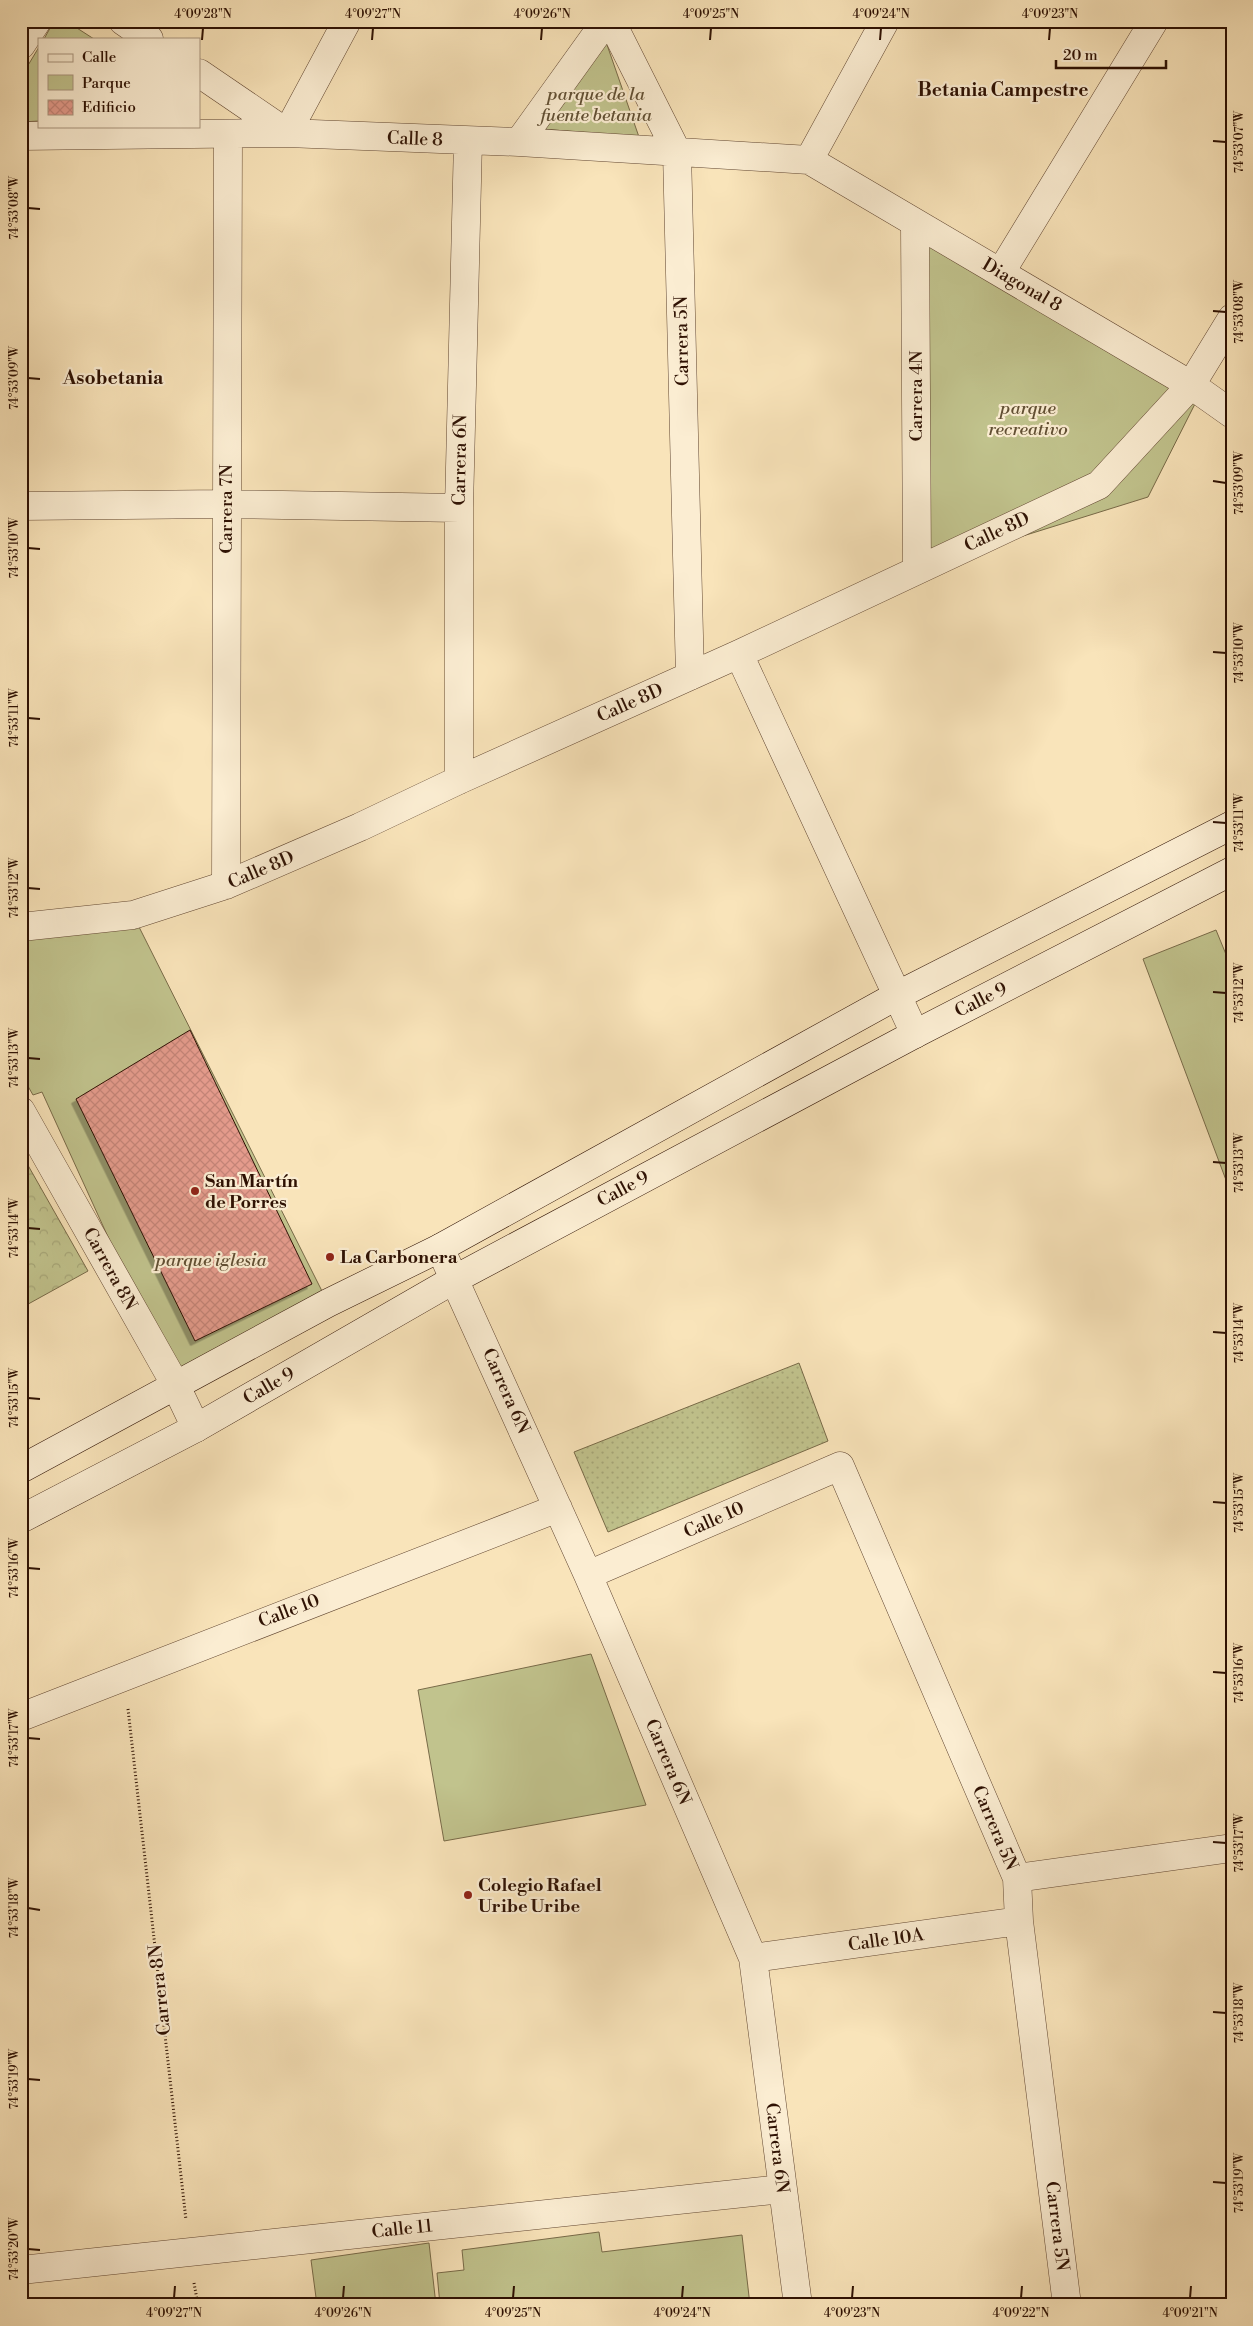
<svg xmlns="http://www.w3.org/2000/svg" width="1253" height="2326" font-family="'Libre Bodoni',serif">
	<style>
		.grass { fill: url(#grass-dots); stroke: #786a48 }
		.forest { fill: url(#forest-crowns); stroke: #786a48 }
		.park { fill: #c1c38d; stroke: #786a48 }
		.building { fill: url(#building-cross-hatch); stroke: #2e1103; filter: url(#shadow) }
		.lines { fill: none; stroke-linecap: round; stroke-linejoin: round }
		.street-casing { stroke: #614631; stroke-width: 29 }
		.secondary-casing { stroke: #2e1103; stroke-width: 29 }
		.path { stroke: #2e1103; stroke-width: 3; stroke-dasharray: 1 2.5; stroke-linecap: butt }
		.street { stroke: #fbedd2; stroke-width: 28 }
		.secondary { stroke: #fbedd2; stroke-width: 28 }
		.ticks { fill: none; stroke: #2e1103; stroke-width: 2 }
		.poi-dot { fill: #8f2418; stroke: #fbedd2; stroke-width: 2 }
		.labels { text-anchor: middle; dominant-baseline: central; stroke-width: 4.5; stroke-linejoin: round; paint-order: stroke }
		.park-label { font-size: 18px; font-style: italic; fill: #614f33; stroke: #fbedd2 }
		.street-label { font-size: 18px; fill: #2e1103; stroke: #fbedd2 }
		.poi-label { font-size: 18px; font-weight: bold; fill: #2e1103; stroke: #fbedd2; text-anchor: start }
		.neighbourhood-label { font-size: 19px; font-weight: bold; fill: #2e1103; stroke: #fbedd2 }
		.neatline { fill: none; stroke: #2e1103; stroke-width: 2 }
		.ticks-label { font-size: 12px; text-anchor: middle; fill: #2e1103 }
	</style>
	<defs>
		<pattern id="grass-dots" width="8" height="8" patternUnits="userSpaceOnUse" patternTransform="scale(1.25)"><rect width="8" height="8" fill="#c1c38d"/><path d="M2 2h.1M6 6h.1" fill="none" stroke="#a6a678" stroke-width="1.8" stroke-linecap="round"/></pattern>
		<pattern id="forest-crowns" width="20" height="18" patternUnits="userSpaceOnUse" patternTransform="scale(1.25)"><rect width="20" height="18" fill="#c1c38d"/><path d="M2 6a3 3 0 1 1 6 0M12 15a3 3 0 1 1 6 0" fill="none" stroke="#a6a678"/></pattern>
		<pattern id="building-cross-hatch" width="8" height="8" patternUnits="userSpaceOnUse" patternTransform="scale(1.25)"><rect width="8" height="8" fill="#e49b8c"/><path d="M0 0l8 8M0 8l8-8" fill="none" stroke="#c48477"/></pattern>
		<filter id="shadow"><feDropShadow dx="-4.5" dy="4.5" stdDeviation="0" flood-color="#0004"/></filter>
	</defs>
	<rect width="100%" height="100%" fill="#f9e4ba"/>
	<filter id="stains"><feTurbulence type="fractalNoise" baseFrequency=".004" numOctaves="4"/><feColorMatrix values="0 0 0 0 .2 0 0 0 0 .09 0 0 0 0 .02 0 0 0 .5 -.17"/></filter>
	<radialGradient id="worn" r=".72"><stop offset=".6" stop-color="#630" stop-opacity="0"/><stop offset="1" stop-color="#630" stop-opacity=".3"/></radialGradient>
	<path class="grass" d="M799 1363 828 1441 608 1532 574 1452Z"/>
	<path class="forest" d="M21 1153 88 1271 21 1308Z"/>
	<path class="park" d="M54 21H66L94 39H44Z
		M605 39 639 137 542 129Z
		M39 47V121L21 122V77Z
		M915 224 1201 392 1148 497 917 569Z
		M133 915 328 1303 175 1384 42 1092 33 1095 21 1074V939Z
		M1216 930 1232 969V1196L1143 959Z
		M591 1654 646 1805 444 1841 418 1690Z
		M599 2232 602 2252 742 2235 750 2305H440L437 2273 464 2270 462 2250Z
		M429 2243 436 2305H317L311 2260Z"/>
	<path class="building" d="M190 1030 312 1284 195 1341 76 1099Z"/>
	<g class="lines">
		<defs>
			<path id="street" d="M123 21 149 39
				M611 21 677 152 690 676
				M21 45 37 21
				M199 73 287 133 347 21
				M21 136 287 133 519 142 809 160 1191 385 1232 414
				M519 142 606 21
				M809 160 885 21
				M915 224 917 569
				M1001 272 1154 21
				M21 506 225 504 459 508
				M739 654 915 1034
				M459 780V508L468 141
				M226 885 228 134
				M21 927 133 915 226 885 360 827 459 780 739 654 1099 485 1191 385 1232 318
				M21 1111 175 1384 196 1428
				M440 1248 588 1575 753 1958 798 2305
				M588 1575 840 1466 1017 1878 1019 1921 1067 2305
				M21 1717 558 1508
				M1017 1878 1232 1848
				M753 1958 1019 1921
				M21 2270 782 2189"/>
			<path id="secondary" d="M21 1469 328 1303 440 1248 898 995 1232 825
				M21 1519 196 1428 455 1279 915 1034 1232 871"/>
		</defs>
		<use href="#street" class="street-casing"/>
		<use href="#secondary" class="secondary-casing"/>
		<path class="path" d="M128 1709 186 2220
			M194 2283 198 2305"/>
		<use href="#street" class="street"/>
		<use href="#secondary" class="secondary"/>
	</g>
	<path class="ticks" d="M202 40 203 28M372 40 373 28M541 40 542 28M710 40 711 28M880 40 881 28M1049 40 1050 28M1213 141 1226 142M28 208 40 209M1213 311 1226 312M28 378 40 379M1213 481 1226 483M28 548 40 549M1213 652 1226 653M28 718 40 719M1213 822 1226 823M28 888 40 889M1213 992 1226 993M28 1058 40 1059M1213 1162 1226 1163M28 1228 40 1229M1213 1332 1226 1333M28 1398 40 1399M1213 1502 1226 1503M28 1568 40 1569M1213 1672 1226 1673M28 1738 40 1739M1213 1842 1226 1843M28 1908 40 1910M1213 2012 1226 2013M28 2079 40 2080M1213 2182 1226 2183M28 2249 40 2250M174 2298 175 2286M343 2298 344 2286M513 2298 514 2286M682 2298 683 2286M852 2298 853 2286M1021 2298 1022 2286M1190 2298 1191 2286"/>
	<g class="poi-dot">
		<circle cx="195" cy="1191" r="5"/>
		<circle cx="330" cy="1257" r="5"/>
		<circle cx="468" cy="1895" r="5"/>
	</g>
	<g class="labels">
		<g class="park-label">
			<text x="596" y="94">parque de la<tspan x="596" dy="21">fuente betania</tspan></text>
			<text x="1028" y="408">parque<tspan x="1028" dy="21">recreativo</tspan></text>
			<text x="211" y="1260">parque iglesia</text>
		</g>
		<g class="street-label">
			<text transform="translate(415 139) rotate(2)">Calle 8</text>
			<text transform="translate(1022 285) rotate(30)">Diagonal 8</text>
			<text transform="translate(682 341) rotate(-91)">Carrera 5N</text>
			<text transform="translate(916 396) rotate(-90)">Carrera 4N</text>
			<text transform="translate(460 460) rotate(-89)">Carrera 6N</text>
			<text transform="translate(226 509) rotate(-90)">Carrera 7N</text>
			<text transform="translate(997 532) rotate(-25)">Calle 8D</text>
			<text transform="translate(630 703) rotate(-24)">Calle 8D</text>
			<text transform="translate(261 870) rotate(-23)">Calle 8D</text>
			<text transform="translate(981 1000) rotate(-27)">Calle 9</text>
			<text transform="translate(623 1189) rotate(-28)">Calle 9</text>
			<text transform="translate(110 1269) rotate(61)">Carrera 8N</text>
			<text transform="translate(269 1386) rotate(-30)">Calle 9</text>
			<text transform="translate(506 1391) rotate(66)">Carrera 6N</text>
			<text transform="translate(714 1520) rotate(-24)">Calle 10</text>
			<text transform="translate(289 1611) rotate(-21)">Calle 10</text>
			<text transform="translate(668 1762) rotate(67)">Carrera 6N</text>
			<text transform="translate(995 1828) rotate(67)">Carrera 5N</text>
			<text transform="translate(886 1940) rotate(-8)">Calle 10A</text>
			<text transform="translate(160 1990) rotate(-96)">Carrera 8N</text>
			<text transform="translate(777 2148) rotate(83)">Carrera 6N</text>
			<text transform="translate(1057 2226) rotate(83)">Carrera 5N</text>
			<text transform="translate(402 2229) rotate(-6)">Calle 11</text>
		</g>
		<g class="poi-label">
			<text x="205" y="1181">San Martín<tspan x="205" dy="21">de Porres</tspan></text>
			<text x="340" y="1257">La Carbonera</text>
			<text x="478" y="1885">Colegio Rafael<tspan x="478" dy="21">Uribe Uribe</tspan></text>
		</g>
		<g class="neighbourhood-label">
			<text x="1003" y="90">Betania Campestre</text>
			<text x="113" y="378">Asobetania</text>
		</g>
	</g>
	<rect width="1253" height="2326" fill="none" stroke="#f9e4ba" stroke-width="55"/>
	<rect x="38" y="38" width="162" height="90" fill="#fbedd2" stroke="#a9957f"/>
	<rect x="48" y="54" width="25" height="8" fill="#fbedd2" stroke="#a9957f"/>
	<text x="82" y="62" font-size="15" fill="#2e1103">Calle</text>
	<rect x="48" y="75" width="25" height="15" fill="#c1c38d" stroke="#a9957f"/>
	<text x="82" y="88" font-size="15" fill="#2e1103">Parque</text>
	<rect x="48" y="100" width="25" height="15" fill="url(#building-cross-hatch)" stroke="#a9957f"/>
	<text x="82" y="112" font-size="15" fill="#2e1103">Edificio</text>
	<path d="M1056 60v8h110v-8" fill="none" stroke="#2e1103" stroke-width="2.5"/>
	<text x="1063" y="60" font-size="15" fill="#2e1103" stroke="#fbedd2" stroke-width="4" paint-order="stroke">20 m</text>
	<rect x="28" y="28" width="1198" height="2270" class="neatline"/>
	<g class="ticks-label">
		<text x="203" y="18">4°09'28"N</text>
		<text x="373" y="18">4°09'27"N</text>
		<text x="542" y="18">4°09'26"N</text>
		<text x="711" y="18">4°09'25"N</text>
		<text x="881" y="18">4°09'24"N</text>
		<text x="1050" y="18">4°09'23"N</text>
		<text transform="translate(1239 142) rotate(-90)" y="4">74°53'07"W</text>
		<text transform="translate(14 208) rotate(-90)" y="4">74°53'08"W</text>
		<text transform="translate(1239 312) rotate(-90)" y="4">74°53'08"W</text>
		<text transform="translate(14 378) rotate(-90)" y="4">74°53'09"W</text>
		<text transform="translate(1239 483) rotate(-90)" y="4">74°53'09"W</text>
		<text transform="translate(14 548) rotate(-90)" y="4">74°53'10"W</text>
		<text transform="translate(1239 653) rotate(-90)" y="4">74°53'10"W</text>
		<text transform="translate(14 718) rotate(-90)" y="4">74°53'11"W</text>
		<text transform="translate(1239 823) rotate(-90)" y="4">74°53'11"W</text>
		<text transform="translate(14 888) rotate(-90)" y="4">74°53'12"W</text>
		<text transform="translate(1239 993) rotate(-90)" y="4">74°53'12"W</text>
		<text transform="translate(14 1058) rotate(-90)" y="4">74°53'13"W</text>
		<text transform="translate(1239 1163) rotate(-90)" y="4">74°53'13"W</text>
		<text transform="translate(14 1228) rotate(-90)" y="4">74°53'14"W</text>
		<text transform="translate(1239 1333) rotate(-90)" y="4">74°53'14"W</text>
		<text transform="translate(14 1398) rotate(-90)" y="4">74°53'15"W</text>
		<text transform="translate(1239 1503) rotate(-90)" y="4">74°53'15"W</text>
		<text transform="translate(14 1568) rotate(-90)" y="4">74°53'16"W</text>
		<text transform="translate(1239 1673) rotate(-90)" y="4">74°53'16"W</text>
		<text transform="translate(14 1738) rotate(-90)" y="4">74°53'17"W</text>
		<text transform="translate(1239 1843) rotate(-90)" y="4">74°53'17"W</text>
		<text transform="translate(14 1908) rotate(-90)" y="4">74°53'18"W</text>
		<text transform="translate(1239 2013) rotate(-90)" y="4">74°53'18"W</text>
		<text transform="translate(14 2079) rotate(-90)" y="4">74°53'19"W</text>
		<text transform="translate(1239 2183) rotate(-90)" y="4">74°53'19"W</text>
		<text transform="translate(14 2249) rotate(-90)" y="4">74°53'20"W</text>
		<text x="174" y="2317">4°09'27"N</text>
		<text x="343" y="2317">4°09'26"N</text>
		<text x="513" y="2317">4°09'25"N</text>
		<text x="682" y="2317">4°09'24"N</text>
		<text x="852" y="2317">4°09'23"N</text>
		<text x="1021" y="2317">4°09'22"N</text>
		<text x="1190" y="2317">4°09'21"N</text>
	</g>
	<rect width="100%" height="100%" filter="url(#stains)"/>
	<rect width="100%" height="100%" fill="url(#worn)"/>
</svg>
